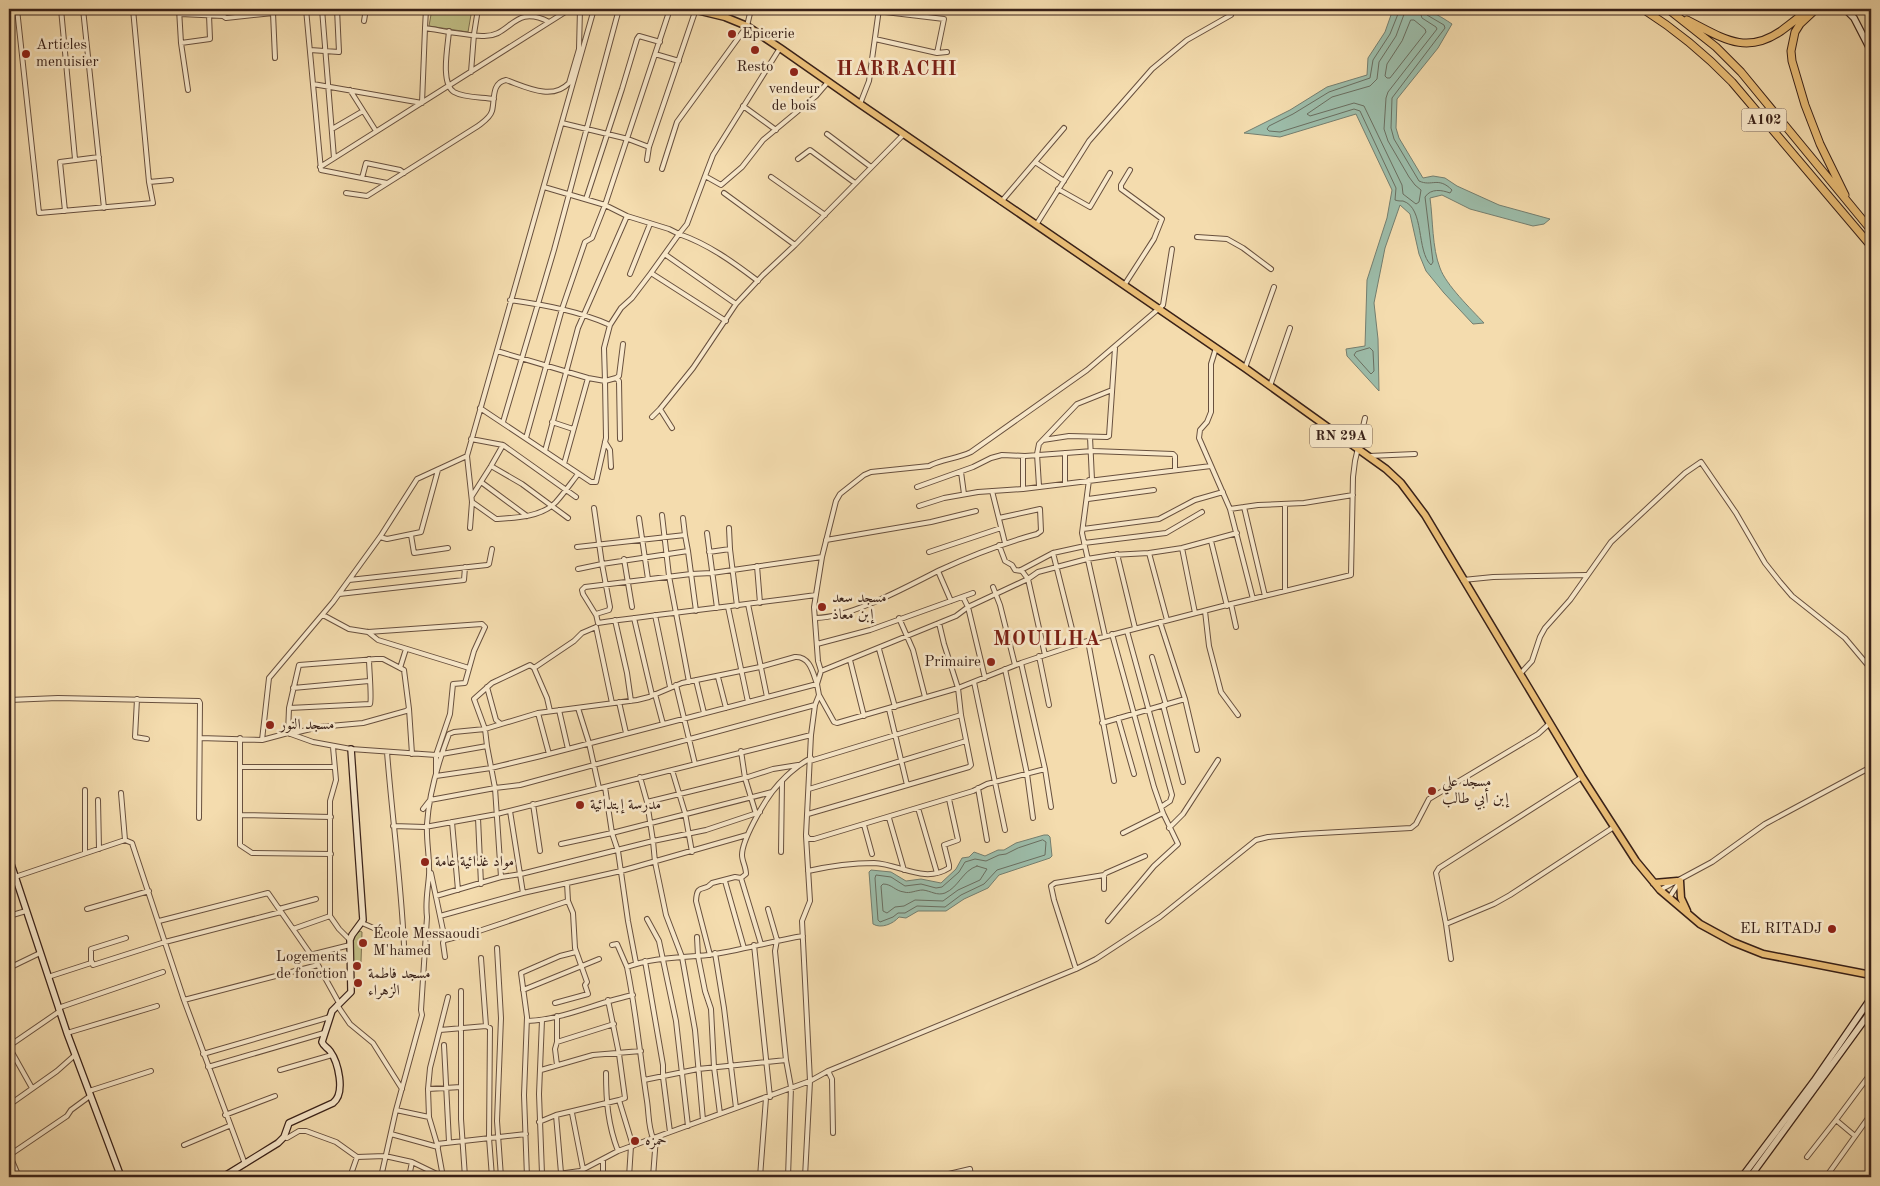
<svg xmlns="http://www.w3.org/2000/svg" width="1880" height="1186" font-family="'Old Standard TT',Amiri,serif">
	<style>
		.green { fill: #c1bf86; stroke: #7d704f }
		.water { fill: #9cbca9; stroke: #747e6f }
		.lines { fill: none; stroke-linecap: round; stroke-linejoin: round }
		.shore { stroke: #6a6e60; stroke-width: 1 }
		.street-casing { stroke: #68503e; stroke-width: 6 }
		.secondary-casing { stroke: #392118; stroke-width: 8 }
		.primary-casing { stroke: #392118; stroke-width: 9 }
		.highway-casing { stroke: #392118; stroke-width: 9 }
		.street { stroke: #f8e8ca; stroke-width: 4 }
		.secondary { stroke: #f8e8ca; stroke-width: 5.5 }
		.primary { stroke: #eabe77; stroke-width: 6 }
		.highway { stroke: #eabe77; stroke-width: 7 }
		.poi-dot { fill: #8f2418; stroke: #f8e8ca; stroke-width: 2 }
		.labels { text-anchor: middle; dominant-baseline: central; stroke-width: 5; stroke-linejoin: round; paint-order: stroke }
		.shield { fill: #f8e8ca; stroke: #725d4d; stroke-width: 1 }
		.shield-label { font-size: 14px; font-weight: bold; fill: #392118 }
		.poi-label { font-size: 15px; fill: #392118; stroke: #f8e8ca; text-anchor: start }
		.district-label { font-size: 20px; font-weight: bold; letter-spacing: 1px; fill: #7a1f14; stroke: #f8e8ca }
	</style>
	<rect width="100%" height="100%" fill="#f4dcae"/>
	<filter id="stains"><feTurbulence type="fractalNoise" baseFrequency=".004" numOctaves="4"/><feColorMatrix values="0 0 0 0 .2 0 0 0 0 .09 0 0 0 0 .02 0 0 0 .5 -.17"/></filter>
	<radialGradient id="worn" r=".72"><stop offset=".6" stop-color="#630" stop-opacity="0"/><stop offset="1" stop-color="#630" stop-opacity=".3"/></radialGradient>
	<path class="green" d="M432 9H472L468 32 429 26Z
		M360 931 362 932 361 962 357 963V969H352L353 938Z"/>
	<path class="water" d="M1396 9C1425 9 1428 8 1452 24L1438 48 1397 99 1396 128 1399 138 1423 178 1433 176 1445 178 1457 186 1499 205 1550 219 1544 224 1533 226 1470 209 1442 195 1430 198C1433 219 1432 248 1440 268 1446 285 1471 309 1484 323L1473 324 1444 293 1426 271 1419 254 1410 214 1400 205 1385 248 1374 303 1378 339 1379 391 1347 356 1346 349 1365 346 1367 280 1387 218 1392 190 1356 114 1280 137 1244 133 1290 110 1327 87 1367 75 1368 58 1385 32 1391 15Z
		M1044 835H1048L1050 837 1052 856 1050 858 999 875 988 888 964 899 946 911H918L906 918 899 917C893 924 881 929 873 924L869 872 871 870 891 872 906 881 921 879 941 883 956 869 962 858 969 857 974 852 985 856 998 850H1004L1016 843Z"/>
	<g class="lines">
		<path class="shore" d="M1400 9 1390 34 1373 60 1370 78 1329 92 1293 114 1269 126 1267 129 1269 131 1280 132 1354 109 1360 111 1396 188 1395 200C1398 201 1400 201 1403 201 1425 208 1416 251 1431 265L1433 262 1425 197C1431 188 1442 190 1450 193L1452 190C1438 176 1432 187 1419 181L1394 139 1391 128 1392 98 1445 28 1444 25 1427 15 1426 9
			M1406 9 1396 36 1379 62 1377 79 1370 86 1332 97 1307 114 1310 116 1354 103 1364 106 1402 185 1403 194 1416 204 1419 202 1421 190 1415 185 1409 177 1388 141 1384 129 1386 98 1388 92 1437 29 1436 27 1422 18 1419 9
			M1411 20H1414L1425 29 1426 32 1390 78H1387L1385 76 1387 64 1402 41Z
			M1370 348 1373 351 1374 371 1371 374 1354 355 1356 352Z
			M1043 840 1046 842 1045 855 997 870 984 884 961 895 945 907 917 906 905 913H898L893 917 880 922 878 920 875 878 876 875 891 877 905 886 921 884 936 888 942 887 959 872 965 862 975 859 986 861 999 855 1006 854 1018 848Z
			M977 866 987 869 980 880 958 890 943 901 915 900 904 906 895 907 887 913 883 911 881 886 883 884C892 884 895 891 904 892 910 894 916 890 923 890 931 891 937 896 945 893 959 887 962 871 977 866Z"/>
		<defs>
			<path id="street" d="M17 9 39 213 153 203 149 182 171 180
				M61 9 75 159
				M83 9 104 208
				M133 9 149 182
				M179 9 181 43 188 90
				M223 9V16
				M306 9 321 170 387 183
				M314 9 337 12
				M322 9 334 158
				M860 9 944 19 937 53
				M180 14 223 16 226 18 273 13 275 58
				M364 21 366 9
				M425 28 426 9
				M449 31C448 46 440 83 454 92 464 98 482 97 494 99
				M875 39 937 53 947 52
				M181 43 210 39 209 15
				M780 48 713 155 705 176 721 185 742 167 763 140 816 96 828 82
				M310 50 339 52 337 9
				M655 54 679 61
				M471 72 474 34 478 9
				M313 84 422 103 425 28C444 31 463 35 482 36 512 38 512 3 549 22
				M350 90 376 131
				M860 104 869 81 879 9
				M743 106 776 130
				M562 123 628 139 649 147
				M332 129 363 111
				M827 134 871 167
				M798 159 810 150 855 183
				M647 160 649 147 696 9
				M1035 162 1064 181
				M320 167 570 9
				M662 169 677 122 747 26 751 9
				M705 176 687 224 679 234C708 244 733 262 758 281
				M771 177 825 215
				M362 178 366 163 400 170 404 173
				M544 187 605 205 627 216 669 229 679 234 651 273 726 321
				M1058 189 1090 207 1110 173
				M346 193 367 196 478 126C483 122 490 118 492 111 495 100 491 83 506 80 526 87 552 101 569 83L579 49 580 9
				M724 193 795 245
				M586 199 622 89 637 39 639 36 660 42
				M1001 202 1064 128
				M65 211 60 162 99 157
				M1036 225 1089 141 1152 69 1187 40 1231 15
				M1197 237 1227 239 1243 248 1271 269
				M1172 249 1163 305 1087 370 971 452C957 459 942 459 929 466L871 472 864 475 840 494 836 501 822 557 814 607 818 661 821 671 817 684 819 695 834 722 837 723 958 688 1021 663 1084 642 1223 606 1351 575 1353 477 1355 461 1365 418
				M666 255 736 304
				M630 274 650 224
				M1125 284 1154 239 1162 219 1121 189V185L1130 170
				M510 300C545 305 579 311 610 325
				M623 344 619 376 616 378 605 381 604 348 610 325 621 308 632 298 651 273
				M1216 348 1211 364V412L1207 422 1200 430 1199 438 1230 509 1253 599
				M1245 368 1274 287
				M616 378 619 381 620 439
				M1270 386 1290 328
				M480 408 591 482H596L606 438 605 381 588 378 497 351
				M660 409 672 428
				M652 417 660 409 693 368 736 304 763 275 795 245 904 134
				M503 422 554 250 619 9
				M552 422 573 429
				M1090 437 1092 480
				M526 438 562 309 585 242 592 238 605 205 670 9
				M471 439 503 445 576 497
				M1043 440 1069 436 1107 437 1109 436 1115 348
				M605 442 610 450 611 467
				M545 451 578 328 627 216
				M1065 453V483
				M467 456 472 502 470 528
				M1023 456V489
				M1369 456 1415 454
				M564 464 588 378
				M491 466 522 484 568 518
				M961 472 964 494
				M1089 480 1082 533 1105 636
				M481 482 527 516
				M1039 486 1037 454 1039 444 1077 404 1112 390
				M917 487 973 467 991 458 1002 455 1025 456 1093 451 1173 454 1175 456V469
				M992 491 1005 543
				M472 496 491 466 503 445
				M1088 499 1154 490
				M472 502 496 519C515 518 542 517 556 502 564 493 571 483 578 474
				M919 506 944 498 978 492 1023 489 1211 466
				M1244 507 1265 596
				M1230 509 1258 505 1304 503 1353 495
				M662 515 669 576 689 682
				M639 518 648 579
				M683 518 685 535
				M729 528 730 549
				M1083 529 1159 519 1195 500 1223 492
				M707 533 717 608
				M411 535 414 553 448 548
				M380 537 387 539 421 532 438 470
				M826 540 931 522 976 511
				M1211 541 1227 606
				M1084 543 1166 533 1202 512
				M999 545 1005 561 1012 565 1015 570 1022 571 1028 579 1045 655
				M577 547 685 535 688 551
				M1182 548 1195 613
				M709 552 730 549 737 606
				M929 552 1001 528
				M1149 553 1167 620
				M1117 554 1135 628
				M624 559 632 607
				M757 566 760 603
				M578 569 602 564 594 508
				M1021 570 1053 553
				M938 571 951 601
				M349 580 487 565 489 564 492 549
				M1463 580 1493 577 1586 575
				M993 587 1000 605 1015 665
				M1285 591V505
				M339 594 464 580 465 567
				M963 597 968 607 985 678
				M748 604 767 697
				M1231 604 1236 627
				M728 607 748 702
				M696 611 688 551 602 564 610 607 609 610 596 614 598 623C670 613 743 605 816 595
				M1205 611 1209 646 1221 692 1238 715
				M323 615 349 629 368 632 482 624 485 627 474 651 465 683 453 684 450 714 436 755V776L491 768 541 756 817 684C813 673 810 656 795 657L760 667 682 683 649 697 637 700 538 713 485 729 454 732 449 734C438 763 429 794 427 824 426 841 430 858 429 875 428 889 425 902 427 917L421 1010 422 1015 396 1110 381 1177
				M596 615 583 594 582 590 585 587 691 574 712 573 822 557
				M655 615 670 687
				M634 618 652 695
				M816 618C853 617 906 587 940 570 972 555 1004 543 1037 534L1041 531 1040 509 999 518
				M899 618 913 650 925 697
				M615 620 627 673 631 701
				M1160 622 1185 699 1197 750
				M596 627 612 703
				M1127 631 1172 795 1170 801 1161 807
				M368 632 378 640 469 668
				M1088 641 1114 781
				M817 644 870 630 973 593
				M1076 645 1053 553 1085 546
				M879 649 895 707
				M1039 656 1049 705
				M1152 657 1166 705
				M850 660 864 716
				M1021 663 1045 769 1051 807
				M400 668 406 649
				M534 668 547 698 550 711
				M1005 669 1027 774 1033 818
				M821 671 956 616 968 607 1028 579 1038 572 1087 559 1112 555 1149 553 1182 548 1237 533
				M1521 673 1532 661 1540 637 1545 628 1570 600 1611 542 1685 473 1701 462 1736 513 1765 563 1780 582 1792 596 1845 638 1871 669
				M718 677 726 708
				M696 680 704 713
				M974 682 1005 830
				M676 685 695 764
				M487 687 496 720 501 724
				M293 688 369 681
				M655 694 663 724
				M819 695 815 705 811 735 806 835 809 839H814L973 791 987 784 1045 769
				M137 699 135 737 147 739
				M9 700 58 698 199 701 200 703 199 818
				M619 702 626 733
				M1163 705 1183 782
				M289 708 370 704C372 700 369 668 369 659
				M578 708 589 743 599 788
				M409 709 412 754
				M889 709 907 785
				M559 710 568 749
				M538 713 549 754
				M1118 718 1134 774
				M1102 723 1185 699
				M288 733 289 708 299 665 376 659H383L404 670 409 709 406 711 363 723 319 727 290 734
				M200 738 262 740 288 733 313 742 351 749 436 755 487 746 495 788 501 877
				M240 738V845L252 853 331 854
				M262 740 269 678 333 602 380 537 417 479 467 456 594 9
				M487 746 485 729 474 699 492 683 530 665 534 668 574 641 582 633 596 627
				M333 747 336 780 330 801V916L339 929 350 940
				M741 751 745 778 756 814
				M387 752C392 816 401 880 404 945
				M810 761 961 715
				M241 767H334
				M672 770 685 813 692 852
				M640 777 647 802 745 778 773 769 798 765
				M605 787 612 833 618 851 628 921 636 963
				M978 788 987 840
				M809 789 966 741
				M121 793 125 840
				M98 800 99 849
				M647 802 653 841 655 862 666 915 682 957 695 1030 703 1120
				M533 804 540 851
				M918 808 937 873
				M423 809 430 800 495 788 520 785 815 705
				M510 811 523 893
				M808 814 969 767 971 765 961 715 958 688 944 644 939 623
				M240 815 331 817
				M478 818 481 884
				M889 818 904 870
				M452 822 458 890
				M864 825 872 854
				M393 826 425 827 497 814 811 735
				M1169 828 1183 814 1218 760
				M1123 833 1163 813
				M561 844 612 833 772 792
				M781 852 782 781
				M85 853V790
				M808 871C830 866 852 863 874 863 900 864 924 884 949 868V865L944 845 958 840 949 799
				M431 873 445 940 479 931 568 901
				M15 877 125 840 132 843 184 1000 245 1164
				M741 878 746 874C746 867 742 861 742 855 742 840 763 804 772 792 783 778 796 766 811 758
				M741 878 761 944
				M725 881 744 948
				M1104 889V875L1106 873 1145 856
				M1660 890 1712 862 1765 824 1871 767
				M436 896 501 877 521 874 653 841 706 830 760 812
				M1669 898 1680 881
				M87 909 149 891
				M279 909 316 899
				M768 909 777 940 775 951 786 1060 791 1087 788 1177
				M9 916 26 911
				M440 916 523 893 621 871 747 835
				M647 919 659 941 676 1021 688 1126
				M159 921 268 893 318 965 339 1003
				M1108 921 1154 866 1178 844 1163 813 1154 787 1112 634
				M362 923 376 929
				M1446 924 1436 873 1439 868 1582 777
				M293 929 330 916
				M697 937 698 956 705 991 711 1009 714 1067 720 1114
				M444 939 443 943 445 957
				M612 945 617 944 627 967
				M754 945 770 1097
				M497 948 501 1018 497 1121 501 1177
				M715 953 724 1008 736 1108
				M310 955 350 945
				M710 955 696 901C697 882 704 893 712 883L735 877 741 878
				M481 958 486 1026
				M1451 959 1446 924 1494 904 1510 895 1614 827
				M645 961 663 1065V1077L670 1132
				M92 962 93 965 165 942 281 912
				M9 968 40 953
				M1076 969 1054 900 1051 886 1055 883 1104 875
				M48 977 91 963V949L126 938
				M523 990 599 959
				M461 991V1119L465 1177
				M184 1000 318 965
				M608 1000 619 1054 625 1098 619 1100 633 1146
				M555 1003 588 994 585 985 587 982 575 948 573 913 568 901 567 883
				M337 1005 350 1024 373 1043 402 1089
				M58 1008 163 972
				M557 1016V1042L555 1049 557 1065
				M527 1021C562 1020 598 1002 633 995
				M440 1030 486 1026 490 1028 489 1138 492 1177
				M67 1033 157 1006
				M557 1042 614 1024
				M444 1045 449 1142
				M9 1046 60 1011
				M9 1047 32 1088
				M203 1054 330 1017
				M208 1067 324 1033
				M280 1070 332 1055
				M541 1070 593 1055 641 1051
				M828 1071 832 1079 833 1133
				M606 1073C606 1101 608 1125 618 1151
				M644 1080 698 1069 786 1060
				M428 1089 461 1087
				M89 1091 151 1071
				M9 1105 57 1071 75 1055
				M396 1110 429 1117
				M572 1113 583 1169
				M225 1115 275 1096
				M556 1115 561 1173
				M539 1122 556 1115 619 1100
				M391 1134 438 1147
				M1855 1136 1836 1120 1871 1073
				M284 1137 287 1138 299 1131H306L336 1142 357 1157 385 1156 412 1162 443 1177
				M653 1138C648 1126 649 1114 647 1101 640 1056 636 1011 627 967 653 957 681 958 708 955 740 951 771 941 803 936
				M437 1144 526 1134
				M184 1145 229 1126
				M1807 1157 1836 1120
				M542 1174 539 1094 542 1020
				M19 1177 10 1156 11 1154 67 1116 71 1110 90 1096
				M350 1177 357 1157
				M363 1177 364 1175
				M409 1177 412 1162
				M443 1177 437 1144 429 1117 428 1089 430 1068 448 997
				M527 1177 542 1174 551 1175 580 1171 618 1151 810 1081 828 1071 1076 969 1096 959 1160 917 1256 840 1268 837 1303 834 1411 828 1416 824 1429 799 1538 734 1550 723
				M527 1177 524 1095 527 1017 521 973 560 956 576 952
				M603 1177V1159
				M629 1177 631 1146
				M653 1177 656 1137
				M760 1177 766 1098
				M805 1177 810 1081 802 921 810 901 806 836
				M936 1177 970 1169 971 1177
				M1826 1177 1871 1114"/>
			<path id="secondary" d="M1845 9 1854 18 1871 51
				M9 858 67 1033 121 1177
				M223 1177 278 1143 284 1137 289 1123 333 1103C346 1093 338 1062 330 1051 327 1047 324 1047 322 1042L332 1011 351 992 350 940 352 935 363 920 351 749
				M1742 1177 1814 1081 1871 998
				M1750 1177 1871 1011"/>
			<path id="primary" d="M692 9 725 17 747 26 780 48 860 104 1245 368 1386 469 1401 483 1425 515 1582 777 1636 861 1660 890 1700 924 1733 942 1763 954 1871 975
				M1680 881 1681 898 1687 911
				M1654 883 1677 881"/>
			<path id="highway" d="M1643 9C1676 30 1705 54 1732 82L1871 246
				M1668 9 1716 47 1741 72 1871 230
				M1816 9 1800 24 1795 32 1791 51 1792 61 1805 105 1820 144 1845 195
				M1687 20C1721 37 1745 56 1781 31 1790 24 1799 18 1808 9"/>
		</defs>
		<use href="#street" class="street-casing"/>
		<use href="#secondary" class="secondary-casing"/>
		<use href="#primary" class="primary-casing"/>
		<use href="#highway" class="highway-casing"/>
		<use href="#street" class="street"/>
		<use href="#secondary" class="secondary"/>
		<use href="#primary" class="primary"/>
		<use href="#highway" class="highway"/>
	</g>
	<g class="poi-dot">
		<circle cx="732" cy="34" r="5"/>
		<circle cx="755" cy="50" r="5"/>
		<circle cx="26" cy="54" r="5"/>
		<circle cx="794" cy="72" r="5"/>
		<circle cx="822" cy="607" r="5"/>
		<circle cx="991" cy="662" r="5"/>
		<circle cx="270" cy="725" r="5"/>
		<circle cx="1432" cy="791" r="5"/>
		<circle cx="580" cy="805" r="5"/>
		<circle cx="425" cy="862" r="5"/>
		<circle cx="1832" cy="929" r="5"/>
		<circle cx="363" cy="943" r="5"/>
		<circle cx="357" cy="966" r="5"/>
		<circle cx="358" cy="983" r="5"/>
		<circle cx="635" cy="1141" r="5"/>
	</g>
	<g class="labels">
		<g class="shield">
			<rect x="1741.5" y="108.5" width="45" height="23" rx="4"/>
			<rect x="1310" y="424.5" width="62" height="23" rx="4"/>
		</g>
		<g class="shield-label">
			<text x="1764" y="120">A102</text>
			<text x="1341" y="436">RN 29A</text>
		</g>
		<g class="poi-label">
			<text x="742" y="34">Epicerie</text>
			<text x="36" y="45">Articles<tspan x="36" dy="17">menuisier</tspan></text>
			<text x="755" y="67" text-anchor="middle">Resto</text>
			<text x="794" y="89" text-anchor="middle">vendeur<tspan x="794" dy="17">de bois</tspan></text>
			<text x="832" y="598">مسجد سعد<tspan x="832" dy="17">إبن معاذ</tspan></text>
			<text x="981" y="662" text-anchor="end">Primaire</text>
			<text x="280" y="725">مسجد النور</text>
			<text x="1442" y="782">مسجد علي<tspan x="1442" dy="17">إبن أبي طالب</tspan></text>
			<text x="590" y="805">مدرسة إبتدائية</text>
			<text x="435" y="862">مواد غذائية عامة</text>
			<text x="1822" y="929" text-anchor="end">EL RITADJ</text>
			<text x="373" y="934">École Messaoudi<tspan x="373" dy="17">M'hamed</tspan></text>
			<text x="347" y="957" text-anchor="end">Logements<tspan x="347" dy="17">de fonction</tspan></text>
			<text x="368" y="974">مسجد فاطمة<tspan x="368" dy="17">الزهراء</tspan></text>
			<text x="645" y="1141">حمزه</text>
		</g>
		<g class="district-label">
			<text x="897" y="70">HARRACHI</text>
			<text x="1047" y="640">MOUILHA</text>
		</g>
	</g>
	<rect width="1880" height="1186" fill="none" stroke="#f4dcae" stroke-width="30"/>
	<rect x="10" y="10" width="1860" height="1166" fill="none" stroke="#392118" stroke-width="2.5"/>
	<rect x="15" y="15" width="1850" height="1156" fill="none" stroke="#392118"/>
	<rect width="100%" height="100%" filter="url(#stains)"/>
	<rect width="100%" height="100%" fill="url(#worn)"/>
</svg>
